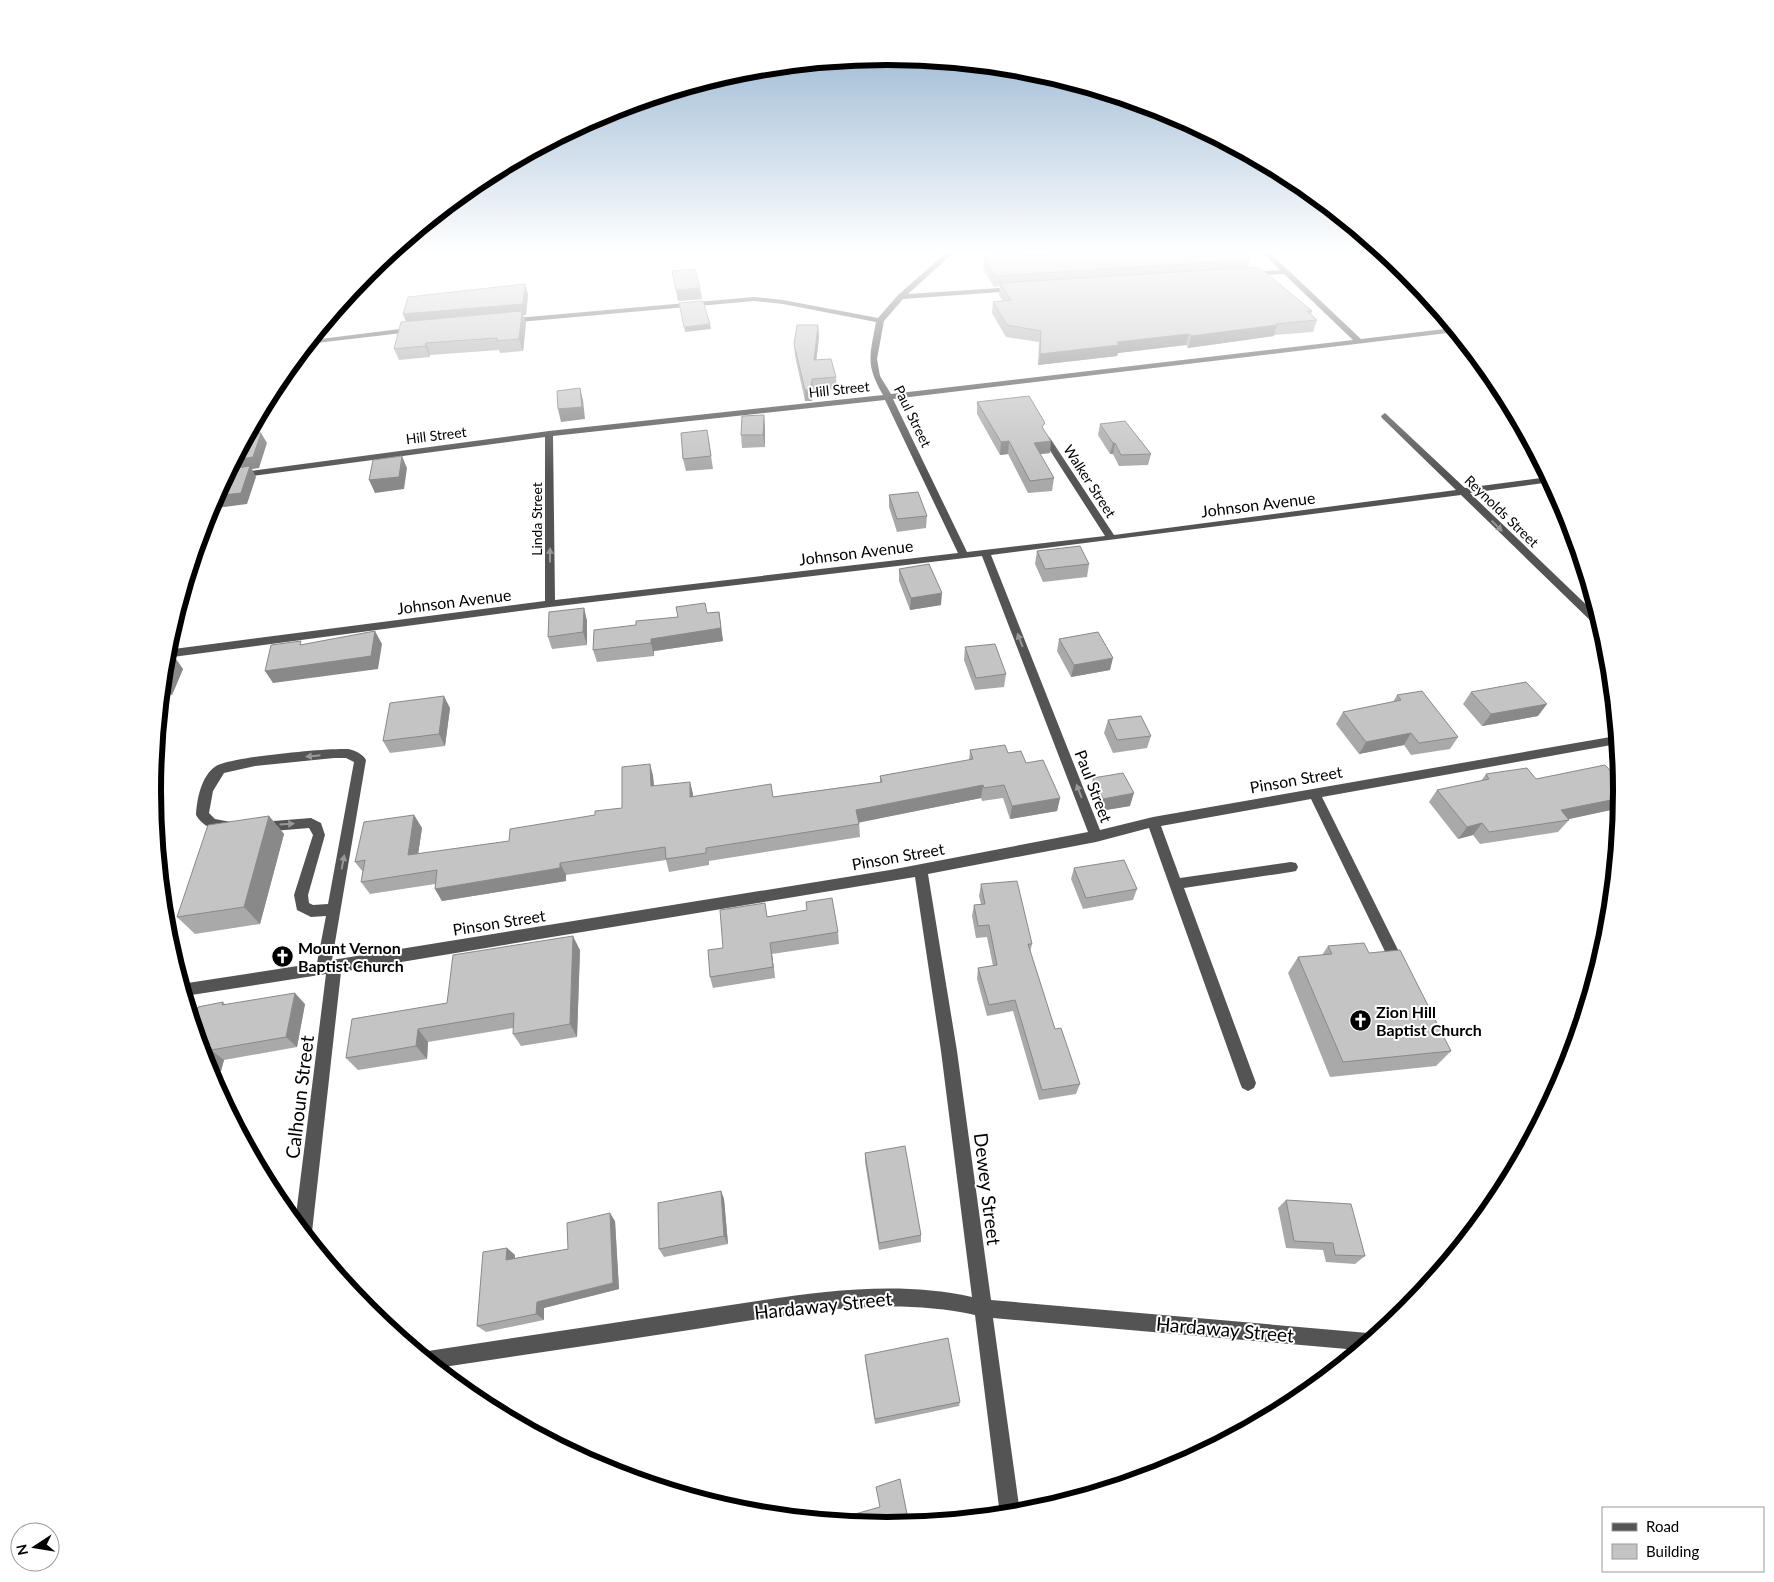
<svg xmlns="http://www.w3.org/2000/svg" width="1774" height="1582" font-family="Lato,sans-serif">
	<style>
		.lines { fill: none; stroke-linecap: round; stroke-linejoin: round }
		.minor { fill: #545454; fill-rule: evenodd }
		.wall { fill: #a9a9a9 }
		.shaded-wall { fill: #898989 }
		.building { fill: #c4c4c4; stroke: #898989 }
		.oneway { fill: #989898 }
		.labels { text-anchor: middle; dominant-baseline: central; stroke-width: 4; stroke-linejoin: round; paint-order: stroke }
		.far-street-label { font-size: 14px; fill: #000; stroke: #fff }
		.street-label { font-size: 16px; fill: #000; stroke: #fff }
		.poi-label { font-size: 16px; font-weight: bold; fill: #000; stroke: #fff; text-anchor: start }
		.near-street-label { font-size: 19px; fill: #000; stroke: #fff }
		.rim { fill: none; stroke: #000; stroke-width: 6 }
	</style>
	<rect width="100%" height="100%" fill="#fff"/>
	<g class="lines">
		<path class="minor" d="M946 253H953L908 294 1015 287 1019 289 1015 291 903 299 884 321 877 359 880 376 891 394 1353 340 1284 274 1250 275V273L1252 272 1280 270 1263 253H1270L1361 339 1453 328 1456 332 893 399 967 552 1105 536 1042 438 1046 435 1050 438 1114 535 1456 490 1382 418 1381 416 1385 413 1465 488 1549 477 1551 482 1470 493 1598 616 1602 628 1597 627 1461 495 991 555 1100 830 1153 817 1616 736 1617 744 1322 797 1406 966 1404 970 1399 972 1394 970 1311 799 1161 826 1180 878 1291 862 1296 863 1298 867 1296 871 1291 872 1184 888 1256 1083 1254 1088 1248 1091 1242 1088 1240 1083 1149 828 1096 842 928 874 957 1051 991 1300 1368 1333 1375 1336 1358 1350 993 1318 1020 1513 1000 1515 975 1315C882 1295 789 1315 696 1329 610 1342 524 1355 437 1368L421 1354 428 1351C518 1337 608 1324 698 1310 789 1297 881 1277 972 1297L941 1051 915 877 341 972 312 1232 308 1238 295 1223 326 974 185 996 181 984 317 963 326 916 311 917 297 910 294 895 313 835 309 828 261 832 256 831 255 827 256 823 261 822 311 818 321 823 325 835 308 895 309 903 313 905 328 904 354 762 346 758H334L255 766 224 773 213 791 209 813 215 819 236 823 237 827 236 831C222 835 203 828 196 815 197 799 201 776 216 766 231 757 327 748 347 749 353 749 363 754 366 760L332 960 890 870 1088 832 982 556 550 607 165 658 166 650 545 601V437L238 478 235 477V473L549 431 883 395C865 364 870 356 876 322L783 304 754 301 508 323H505V319L754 297 783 300 878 318 898 295ZM885 400 958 553 555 600 553 436Z
			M416 327 420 329 419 331 308 344 312 340Z"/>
	</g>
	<path class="wall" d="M996 253H1026L1027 256 1250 260 1248 267 1312 311 1311 315 1317 320 1313 332 1274 335V336L1188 348 1186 345 1118 353 1117 356 1038 365 1039 342 1006 337 992 313 993 302 1003 301 999 295 1000 286 994 287 983 269 984 258 998 257Z
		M672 271 700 288 702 299 678 301Z
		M525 284 528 295 526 315H523L526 323 523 351 500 353 499 350 430 355V357L399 360 394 349 406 322 403 314Z
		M818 325 819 337 816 360 836 377 837 389 813 391 812 401H805L795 356 794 344Z
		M977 402 1044 430 1050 453 1040 454 1054 478 1052 491 1028 493 1008 454 1000 455 977 414Z
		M764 415 765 428V447L742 448 741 435Z
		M1100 424 1151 454 1148 465 1119 466 1113 454H1110L1098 435Z
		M709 442 713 469 686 471 683 459Z
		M889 495 927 516 926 528 897 532 889 507Z
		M1037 551 1089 564 1087 577 1043 582 1035 564Z
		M899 569 941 605 910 610 899 581Z
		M584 608 587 621V645L552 649 548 637Z
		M719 612 723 641 654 651V656L597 662 593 650 636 625Z
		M1059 639 1110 670 1071 677 1057 651Z
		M965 647 1006 674 1004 687 975 690 964 660Z
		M165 657 183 669 172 695 162 696Z
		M1471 692 1538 716 1482 726 1463 704Z
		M1397 695 1458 737 1450 749 1411 755 1404 745 1359 754 1336 724 1343 712 1393 702Z
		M450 708 445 746 390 753 383 741Z
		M1108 720 1151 736 1147 748 1113 753 1104 733Z
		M970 750 1008 753 1026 763 1060 798 1057 811 1010 819 1003 798 982 801 981 798 859 822 860 837 709 861V865L669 872 666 860 566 875V881L442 901 435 889V884L370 894 361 882 363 872 355 862 414 815 422 828 418 854 509 841 622 808 650 764 653 776 654 786 690 782 693 796 773 797 880 782V776L969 760Z
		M1486 774 1536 779 1622 791 1620 808 1568 819 1569 820 1558 832 1480 844 1473 835 1458 839 1429 802 1437 790 1481 781Z
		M1093 778 1130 806 1100 811 1090 790Z
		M269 816 284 834 260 924 195 934 177 917Z
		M1074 868 1137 889 1133 900 1083 909 1071 879Z
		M981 884 1032 944 1030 952 1055 1029 1080 1084 1076 1094 1039 1100 1013 1011 987 1016 977 979 978 968 993 966 987 937 976 938 972 916 974 905 981 904 979 896Z
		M768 916 838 932 839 944 772 954 775 978 713 988 710 977 723 948Z
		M1328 946 1369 953 1451 1051 1436 1066 1330 1077 1288 973 1298 957 1322 955Z
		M580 950 577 1037 521 1046 513 1034V1028L428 1042 427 1059 358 1070 346 1058 447 1003Z
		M223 1002 226 1005 305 1004 297 1047 224 1060 221 1071 193 1024Z
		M865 1153 921 1235V1242L879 1250 865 1162Z
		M721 1191 724 1199 728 1244 664 1257 659 1249Z
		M1286 1200 1365 1256 1355 1264 1326 1262 1323 1250 1286 1248 1278 1208Z
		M615 1221 619 1289 544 1308V1320L486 1332 477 1326 507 1248 515 1255V1258L568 1249Z
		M865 1360 960 1402 959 1406 875 1424Z"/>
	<path class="shaded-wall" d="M525 284 528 295 526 315H523L526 323 523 351 519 339 408 326 403 314Z
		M700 288 702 299 678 301 676 290Z
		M710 324 711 329 685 332 684 327Z
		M818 325 819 337 815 372 814 360Z
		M1277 325 1274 336 1188 348 1191 336Z
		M1189 334 1186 345 1118 353 1117 356 1038 365 1040 354 1117 342Z
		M426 343 430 355V357L425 346Z
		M812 379 813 391 812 401H805V390Z
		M580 388 583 400 585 419 561 422 558 409Z
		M764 415 765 428V447L763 435Z
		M261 433 267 443 259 468 252 469 256 477 247 504 209 509 235 460Z
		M1009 441 1008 454 1000 455 1001 442Z
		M1051 441 1050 453 1032 455 1034 443Z
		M1113 443H1115L1113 454H1110Z
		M402 456 407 468 404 489 375 493 369 480Z
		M942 593 941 605 910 610 911 598Z
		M584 608 587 621V645L583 632Z
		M719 612 723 641 654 651V656L651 643V639Z
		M375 631 382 644 378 669 273 683 265 671Z
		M174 656 183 669 172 695 163 683V679Z
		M1113 658 1110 670 1071 677 1074 665Z
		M444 696 450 708 445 746 439 734Z
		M1547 704 1538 716 1482 726 1491 714Z
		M1411 733 1404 745 1359 754 1366 742Z
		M650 764 653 776 655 799 651 786Z
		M690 782 693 794V810L690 797Z
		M983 785 981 798 857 823 856 810Z
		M152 789 162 799 155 816 152 791Z
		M1134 793 1130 806 1100 811 1103 799Z
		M1060 798 1057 811 1010 819 1012 806Z
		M1621 798 1620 808 1551 823 1561 810Z
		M414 815 422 828 416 868 408 855Z
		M269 816 284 834 260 924 244 907Z
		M1482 823 1473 835 1458 839 1467 827Z
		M560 863 566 875V881L442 901 435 889Z
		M573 936 580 950 577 1037 570 1024Z
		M770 943 772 954 775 978 773 967Z
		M295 993 305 1004 297 1047 286 1037Z
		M418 1029 428 1042 427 1059 416 1046Z
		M211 1050 224 1060 221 1071 209 1074 205 1062Z
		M721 1191 724 1199 728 1244 724 1236Z
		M610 1213 615 1221 619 1289 544 1308V1320L536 1314 537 1302Z
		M507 1248 515 1255 514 1267 506 1260Z"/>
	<path class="building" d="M1001 253H1026L1027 256 1061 253H1243L1250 260 995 276 984 258 1002 257Z
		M1259 267 1312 311H1307L1317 320 1276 324 1277 325 1191 336 1189 334 1117 342 1119 345 1040 354 1041 331 1007 325 993 302 1011 300 1000 283Z
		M695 269 700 288 676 290 672 271Z
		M525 284 523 304 403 314 408 297Z
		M703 301 710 324 684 327 679 303Z
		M522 311 519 339 497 341V338L426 343 425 346 394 349 401 322Z
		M797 325H818L814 360 831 359 836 377 812 379 811 389 805 390 794 344Z
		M580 388 582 407 558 409 557 391Z
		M1029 396 1045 423 1042 427 1051 441 1034 443 1054 478 1030 481 1009 441 1001 442 977 402Z
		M764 415 763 435H741L742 416Z
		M1125 421 1151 454 1121 455 1115 443H1113L1100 424Z
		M707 430 711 456 683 459 681 433Z
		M261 433 253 457 235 460 249 434Z
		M402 456 399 477 369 480 373 460Z
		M250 466 241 493 215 496 230 469Z
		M918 492 927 516 897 519 889 495Z
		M1080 546 1089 564 1045 569 1037 551Z
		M929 564 942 593 911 598 899 569Z
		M705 603 707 613 719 612 721 628 651 639V643L593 650 594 630 636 625V621L678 617 676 607Z
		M584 608 583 632 548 637 549 612Z
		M375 631 371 656 265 671 271 645 301 641 300 645Z
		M1098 632 1113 658 1074 665 1059 639Z
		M995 644 1006 674 976 678 965 647Z
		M174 656 163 679 165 657Z
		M1526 682 1547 704 1491 714 1471 692Z
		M1422 691 1458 737 1419 743 1411 733 1366 742 1343 712 1401 700 1397 695Z
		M444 696 439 734 383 741 390 703Z
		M1141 716 1151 736 1117 740 1108 720Z
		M1005 745 1008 753 1021 751 1026 763 1043 760 1060 798 1012 806 1004 785 984 788 983 785 856 810 859 824 706 848V853L666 859 665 847 560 863V868L435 889 437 870 361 882 365 860 355 862 364 822 414 815 408 855 509 841 510 829 595 815V811L622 808V767L650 764 651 786 690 782V797L771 784 773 797 882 782 880 776 973 759 970 750Z
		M1605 765 1621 782 1622 791 1621 798 1561 810 1569 820 1489 832 1482 823 1467 827 1437 790 1489 779 1486 774 1527 768 1536 779Z
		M1123 773 1134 793 1103 799 1093 778Z
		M269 816 244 907 177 917 208 825Z
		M1124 860 1137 889 1086 898 1074 868Z
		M1017 881 1032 944H1028L1055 1029 1061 1028 1080 1084 1042 1090 1015 1000 989 1005 978 968 997 965 989 925 978 926 974 905 985 904 981 884Z
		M832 898 838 932 770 943 773 967 710 977 708 950 723 948 720 910 765 903 767 917 807 910 806 902Z
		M573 936 570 1024 513 1034 514 1013 418 1029 416 1046 346 1058 352 1019 447 1003 453 955Z
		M1364 943 1369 953 1400 950 1451 1051 1343 1062 1298 957 1332 954 1328 946Z
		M295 993 286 1037 211 1050 209 1061 205 1062 193 1024 198 1007 223 1002 222 1005Z
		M905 1146 921 1235 879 1243 865 1153Z
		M721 1191 724 1236 659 1249 658 1203Z
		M1286 1200 1351 1204 1365 1256 1335 1255 1333 1243 1294 1241Z
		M610 1213 613 1283 537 1302 536 1314 477 1326 483 1252 507 1248 506 1260 568 1249 567 1223Z
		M948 1338 960 1402 875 1419 865 1355Z
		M900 1479 909 1524 887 1526 857 1523 855 1514 880 1507 876 1487Z"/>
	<defs><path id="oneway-solid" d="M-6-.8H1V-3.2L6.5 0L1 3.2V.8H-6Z" transform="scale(1.25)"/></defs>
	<g class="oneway">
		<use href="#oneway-solid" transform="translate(1497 526) rotate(44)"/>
		<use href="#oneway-solid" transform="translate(550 555) rotate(-90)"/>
		<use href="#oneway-solid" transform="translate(1020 640) rotate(-111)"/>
		<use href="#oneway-solid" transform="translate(313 756) rotate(174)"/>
		<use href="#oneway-solid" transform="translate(1079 791) rotate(-111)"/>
		<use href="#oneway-solid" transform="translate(287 824) rotate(-3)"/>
		<use href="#oneway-solid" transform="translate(343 862) rotate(-79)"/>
	</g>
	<linearGradient id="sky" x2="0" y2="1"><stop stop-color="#8cadcc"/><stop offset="0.53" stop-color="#fff"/><stop offset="1" stop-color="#fff" stop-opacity="0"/></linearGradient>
	<rect width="1774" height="475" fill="url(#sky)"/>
	<defs>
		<symbol id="church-disc" viewBox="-11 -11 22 22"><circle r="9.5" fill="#000" stroke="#fff"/><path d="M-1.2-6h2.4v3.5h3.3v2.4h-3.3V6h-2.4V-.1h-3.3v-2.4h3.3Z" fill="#fff"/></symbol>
	</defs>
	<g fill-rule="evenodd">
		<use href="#church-disc" x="270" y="944" width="25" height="25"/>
		<use href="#church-disc" x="1348" y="1008" width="25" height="25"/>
	</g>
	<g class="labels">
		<g class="far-street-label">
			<text transform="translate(839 389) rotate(-6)">Hill Street</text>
			<text transform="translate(913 416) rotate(64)">Paul Street</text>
			<text transform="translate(436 435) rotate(-7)">Hill Street</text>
			<text transform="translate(1090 481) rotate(57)">Walker Street</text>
			<text transform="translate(1502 511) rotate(44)">Reynolds Street</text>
			<text transform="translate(536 519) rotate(-90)">Linda Street</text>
		</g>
		<g class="street-label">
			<text transform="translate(1258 504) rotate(-7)">Johnson Avenue</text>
			<text transform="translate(856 552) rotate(-7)">Johnson Avenue</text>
			<text transform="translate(454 601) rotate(-7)">Johnson Avenue</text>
			<text transform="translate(1296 779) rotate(-10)">Pinson Street</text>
			<text transform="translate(1094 786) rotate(69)">Paul Street</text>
			<text transform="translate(898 856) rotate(-10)">Pinson Street</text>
			<text transform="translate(499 922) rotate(-9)">Pinson Street</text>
		</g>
		<g class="poi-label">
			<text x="298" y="947">Mount Vernon<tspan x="298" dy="18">Baptist Church</tspan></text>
			<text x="1376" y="1011">Zion Hill<tspan x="1376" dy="18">Baptist Church</tspan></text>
		</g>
		<g class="near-street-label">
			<text transform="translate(299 1097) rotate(-83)">Calhoun Street</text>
			<text transform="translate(988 1189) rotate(83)">Dewey Street</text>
			<text transform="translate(823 1305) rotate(-6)">Hardaway Street</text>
			<text transform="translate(1225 1329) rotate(5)">Hardaway Street</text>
		</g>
	</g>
	<path d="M0 0H1774V1582H0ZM161 791a726 726 0 1 1 1452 0a726 726 0 1 1-1452 0Z" fill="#fff" fill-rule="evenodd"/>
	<path class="rim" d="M161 791a726 726 0 1 1 1452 0a726 726 0 1 1-1452 0Z"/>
	<rect x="1602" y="1507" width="162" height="65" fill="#ffffff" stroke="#999999"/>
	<rect x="1612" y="1523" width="25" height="8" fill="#545454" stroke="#999999"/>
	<text x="1646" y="1532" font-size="15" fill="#000000">Road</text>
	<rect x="1612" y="1544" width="25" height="15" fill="#c4c4c4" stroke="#999999"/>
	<text x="1646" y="1557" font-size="15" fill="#000000">Building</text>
	<g transform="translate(35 1547) rotate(258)"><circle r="24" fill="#ffffff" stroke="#999999"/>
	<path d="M0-4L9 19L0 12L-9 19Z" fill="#000000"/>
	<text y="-8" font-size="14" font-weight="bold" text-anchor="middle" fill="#000000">N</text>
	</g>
</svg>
